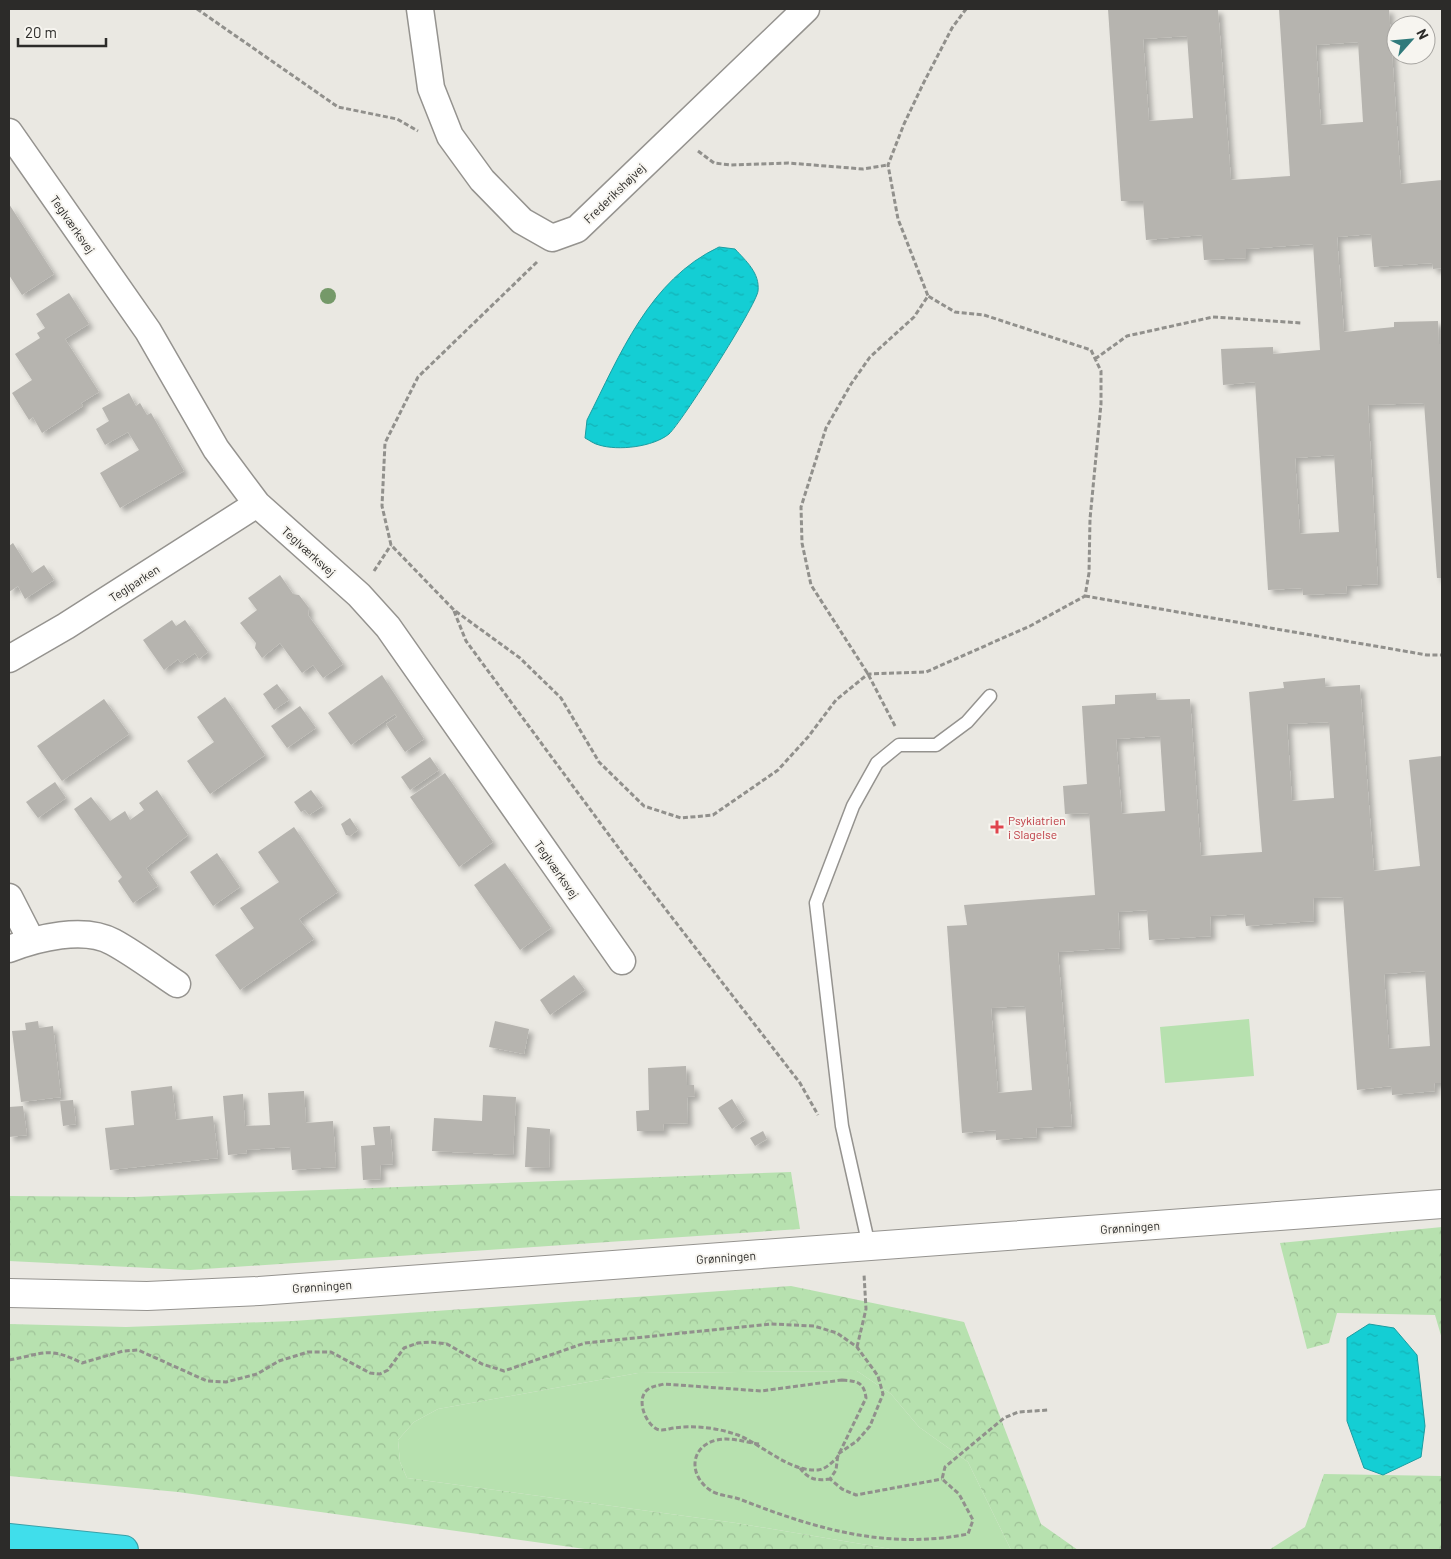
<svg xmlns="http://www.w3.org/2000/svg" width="1451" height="1559" font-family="Barlow,sans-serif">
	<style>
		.green { fill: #b7e1af }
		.forest { fill: url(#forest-crowns) }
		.water { fill: url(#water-ripples); stroke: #1b9da1 }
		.building { fill: #b6b4af; fill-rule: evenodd; filter: url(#shadow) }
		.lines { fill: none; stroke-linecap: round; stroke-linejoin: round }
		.lane-casing { stroke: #95938f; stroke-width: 15 }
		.street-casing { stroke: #95938f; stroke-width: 29 }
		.secondary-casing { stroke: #95938f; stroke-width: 30 }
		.highway-casing { stroke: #399fa7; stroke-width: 30 }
		.path { stroke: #91908c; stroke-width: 3; stroke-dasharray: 5 2.5; stroke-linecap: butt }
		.lane { stroke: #fff; stroke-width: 12 }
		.street { stroke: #fff; stroke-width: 26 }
		.secondary { stroke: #fff; stroke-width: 28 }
		.highway { stroke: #40deeb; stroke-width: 28 }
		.tree { fill: #759969 }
		.health-dot { fill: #e0444e; stroke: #f7f5f0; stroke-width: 2 }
		.labels { text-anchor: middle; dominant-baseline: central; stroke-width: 4; stroke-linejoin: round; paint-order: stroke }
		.street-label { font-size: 12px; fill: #2c2b29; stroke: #f7f5f0 }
		.health-label { font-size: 12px; fill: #be3a42; stroke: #f7f5f0; text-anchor: start }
	</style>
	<defs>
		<pattern id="forest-crowns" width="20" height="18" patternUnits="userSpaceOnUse" patternTransform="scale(1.25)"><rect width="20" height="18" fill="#b7e1af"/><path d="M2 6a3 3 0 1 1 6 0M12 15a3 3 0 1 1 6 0" fill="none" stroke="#9ec197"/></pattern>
		<pattern id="water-ripples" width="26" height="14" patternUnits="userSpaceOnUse" patternTransform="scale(1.25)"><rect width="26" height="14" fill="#14ced4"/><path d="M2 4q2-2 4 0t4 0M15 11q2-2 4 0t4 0" fill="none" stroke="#13b1b6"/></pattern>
		<filter id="shadow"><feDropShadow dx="4.5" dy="4.5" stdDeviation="2.5" flood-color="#0004"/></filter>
	</defs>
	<rect width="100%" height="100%" fill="#eae8e2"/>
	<path class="green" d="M1249 1019 1254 1076 1165 1083 1160 1027Z
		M857 1371 891 1394 919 1427 968 1462 1011 1550H897L736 1523 407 1478 400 1462 398 1440 414 1422 438 1409 638 1373Z"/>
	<path class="forest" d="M791 1172 800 1229 190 1270 9 1261V1196L133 1197Z
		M1442 1227V1339L1435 1315 1337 1313 1329 1343 1307 1349 1280 1243Z
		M791 1286 964 1322 1041 1524 1078 1550H1011L968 1462 919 1427 891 1394 857 1371 638 1373 438 1409 414 1422 398 1440 400 1462 407 1478 736 1523 897 1550H592L178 1492 9 1476V1324L126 1327 293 1321Z
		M1324 1474 1442 1476V1550H1269L1305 1527Z"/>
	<path class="water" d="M719 247 735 249C746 261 760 273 758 291 756 306 681 423 669 434 653 447 618 451 599 445 594 444 589 440 585 438L587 420C620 355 649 280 719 247Z
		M1369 1324 1394 1328 1417 1355 1425 1426 1421 1457 1383 1475 1364 1468 1347 1421V1338Z"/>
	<path class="building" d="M1108 9H1218L1231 180 1290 176 1279 9H1389L1401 184 1442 180V268L1433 269 1432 263 1374 267 1371 234 1337 237 1344 332 1394 327V322L1438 321 1439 344H1442V578H1437L1424 403 1368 405 1378 584 1346 586 1347 593 1303 595 1302 588 1268 590 1255 382 1223 385 1221 349 1273 347V354L1320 350 1313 244 1246 249V258L1204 260 1202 235 1146 240 1143 201H1121ZM1187 36 1193 118 1149 121 1143 39ZM1358 42 1363 122 1321 125 1316 45ZM1334 455 1339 532 1300 534 1295 458Z
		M9 204 54 274 22 295 9 275Z
		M69 293 89 324 65 339 99 392 81 403 83 406 42 433 33 417 29 420 12 393 32 380 15 354 40 338 37 333 45 328 36 314Z
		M129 393 136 406 140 403 147 415 151 413 184 471 120 508 100 473 139 450 128 432 105 445 96 429 109 421 102 408Z
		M13 543 32 573 44 565 54 580 25 599 18 586 9 592V546Z
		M280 575 293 594 299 595 309 608 308 615 343 664 323 678 313 665 302 673 280 643 262 658 255 648 256 643 240 623 257 610 248 598Z
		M172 620 176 626 185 620 208 652 199 659 195 653 181 663 178 659 164 670 143 640Z
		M382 675 424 739 405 752 386 724 397 717 395 714 351 745 328 713Z
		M1325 678V687L1360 685 1374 871 1420 866 1409 760 1442 756V1083H1434L1435 1091 1392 1095 1391 1086 1357 1090 1343 897 1313 898 1314 921 1246 926 1244 914 1210 916 1211 936 1149 940 1147 910 1118 912 1120 948 1058 952 1072 1126 1036 1128 1037 1137 996 1140V1130L962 1133 947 926 967 925 964 905 1095 895 1089 813 1065 814 1063 786 1087 784 1082 706 1115 704V695L1156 693V700L1190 699 1201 856 1262 852 1249 692 1284 688 1283 682ZM1329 722 1334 798 1292 801 1287 724ZM1160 736 1165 811 1122 814 1116 739ZM1425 971 1430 1046 1389 1049 1384 974ZM1025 1006 1032 1090 998 1093 991 1008Z
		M277 684 289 700 274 710 263 694Z
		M225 697 265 755 210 794 187 761 214 742 197 717Z
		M104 699 129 734 62 781 37 746Z
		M300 706 316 728 287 748 271 726Z
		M430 757 439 770 410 790 401 777Z
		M445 773 493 842 459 867 410 797Z
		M55 782 66 798 38 818 26 802Z
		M157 790 188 835 146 868 158 886 133 903 118 881 122 877 74 809 91 797 110 821 125 811 130 820 144 810 139 803Z
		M311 790 323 806 309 815 305 810 301 812 294 802Z
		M350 818 358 830 350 836 346 835 341 824Z
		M294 827 338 892 299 919 314 939 240 990 215 955 254 928 240 908 279 882 258 852Z
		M217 853 240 887 213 906 190 872Z
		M505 863 551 928 520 950 474 885Z
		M574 975 585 990 550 1015 540 1000Z
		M38 1021 39 1028 53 1026 61 1097 21 1102 12 1031 26 1030 25 1023Z
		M495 1021 529 1029 524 1054 489 1047Z
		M686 1066 687 1085H694L695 1096 687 1097 688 1123 663 1124 664 1131H637L636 1111 649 1110 648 1068Z
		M172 1086 176 1120 213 1116 218 1158 110 1170 105 1128 134 1125 131 1091Z
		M304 1091 306 1123 333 1121 336 1167 292 1170 290 1147 246 1150 247 1153 228 1155 223 1096 243 1094 245 1126 270 1125 268 1093Z
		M483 1095 516 1097 513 1155 432 1151 434 1118 482 1121Z
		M732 1099 745 1120 732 1129 718 1108Z
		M73 1100 76 1124 63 1126 60 1101Z
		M23 1106 27 1135 9 1137V1107Z
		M390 1126 393 1164 380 1165 381 1179 363 1180 361 1146 375 1145 373 1127Z
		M527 1127 550 1129 549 1168 525 1167Z
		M763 1131 767 1139 755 1146 750 1138Z"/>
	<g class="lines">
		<defs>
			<path id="lane" d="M869 1246 842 1126 816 903 853 806 877 763 899 745H936L967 722 990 696"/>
			<path id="street" d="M420 9 431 88 450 136 482 180 522 221 552 238 577 229 806 9
				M9 132 148 331 216 449 257 504 359 595 388 627 622 961
				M9 659 66 626 257 504
				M9 897 31 940
				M9 949C37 938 84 926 113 942 135 954 156 970 177 984"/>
			<path id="secondary" d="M9 1293 147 1296 259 1291 1442 1204"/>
			<path id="highway" d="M9 1538 124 1550"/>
		</defs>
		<use href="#lane" class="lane-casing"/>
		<use href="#street" class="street-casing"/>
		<use href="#secondary" class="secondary-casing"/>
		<use href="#highway" class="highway-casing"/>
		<path class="path" d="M197 9 338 107 397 119 418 131
			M698 151 714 163 731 165 788 163 863 169 888 165
			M537 262 418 377 385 443 382 506 391 545 454 610 520 658 561 698 599 762 644 806 681 818 713 815 778 770 808 737 836 700 868 674 926 672 1030 626 1085 596 1089 573 1090 519 1101 404V371L1091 350 984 315 955 312 928 296
			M1095 359 1127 336 1213 317 1301 323
			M374 571 391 545
			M1085 596 1427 655H1442
			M454 611 466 641 626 858 800 1083 818 1115
			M895 726 868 674 811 585 802 543 801 507 826 428 851 384 870 357 914 317 928 296 898 219 888 165 904 124 923 84 952 28 966 9
			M857 1347 866 1309 864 1274
			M9 1360C43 1354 48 1346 82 1363L123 1351 138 1350 207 1381 226 1382 257 1374 279 1361 308 1352H331L370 1373 380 1374 388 1370 404 1348 418 1343 431 1342 447 1344 482 1364 504 1371 585 1343 771 1324 814 1326 837 1333 857 1347 878 1376 883 1394 870 1426 857 1441 838 1454 836 1470 830 1479 842 1489 856 1495 942 1479
			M842 1380C857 1381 864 1382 866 1398L837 1458C831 1463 826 1469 818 1470 789 1472 763 1445 738 1435 718 1428 695 1425 674 1428 667 1429 661 1432 655 1428 645 1421 637 1401 646 1391 651 1386 657 1386 664 1384L761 1391Z
			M759 1444C745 1442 731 1437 717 1440 690 1446 688 1475 710 1490 718 1496 733 1496 742 1500 816 1529 887 1550 968 1534L973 1520 959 1494 942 1479 945 1467 1004 1418 1018 1412 1048 1410
			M800 1468C808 1479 816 1481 830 1479"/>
		<use href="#lane" class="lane"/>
		<use href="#street" class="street"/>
		<use href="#secondary" class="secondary"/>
		<use href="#highway" class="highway"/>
	</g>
	<circle class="tree" cx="328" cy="296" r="8"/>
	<path class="health-dot" d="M994.5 819.5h5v5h5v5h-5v5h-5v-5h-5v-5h5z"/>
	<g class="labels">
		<g class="street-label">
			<text transform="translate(614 193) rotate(-44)">Frederikshøjvej</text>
			<text transform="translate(73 224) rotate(55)">Teglværksvej</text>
			<text transform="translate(309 551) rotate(42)">Teglværksvej</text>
			<text transform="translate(134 583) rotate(-33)">Teglparken</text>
			<text transform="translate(557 869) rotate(55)">Teglværksvej</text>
			<text transform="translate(1130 1227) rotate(-4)">Grønningen</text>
			<text transform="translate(726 1257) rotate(-4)">Grønningen</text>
			<text transform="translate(322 1286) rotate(-4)">Grønningen</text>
		</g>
		<g class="health-label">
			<text x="1008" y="820">Psykiatrien<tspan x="1008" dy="14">i Slagelse</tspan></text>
		</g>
	</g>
	<rect width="1451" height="1559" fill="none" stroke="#2c2b29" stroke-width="20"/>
	<g transform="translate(1411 40) rotate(63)"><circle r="24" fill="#f7f5f0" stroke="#a6a4a0"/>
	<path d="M0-4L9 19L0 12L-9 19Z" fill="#307a7b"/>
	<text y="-8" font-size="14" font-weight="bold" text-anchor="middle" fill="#2c2b29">N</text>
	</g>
	<path d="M18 38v8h88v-8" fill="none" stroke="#2c2b29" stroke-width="2.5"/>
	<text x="25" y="38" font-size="15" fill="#2c2b29" stroke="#f7f5f0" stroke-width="4" paint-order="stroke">20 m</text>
</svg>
